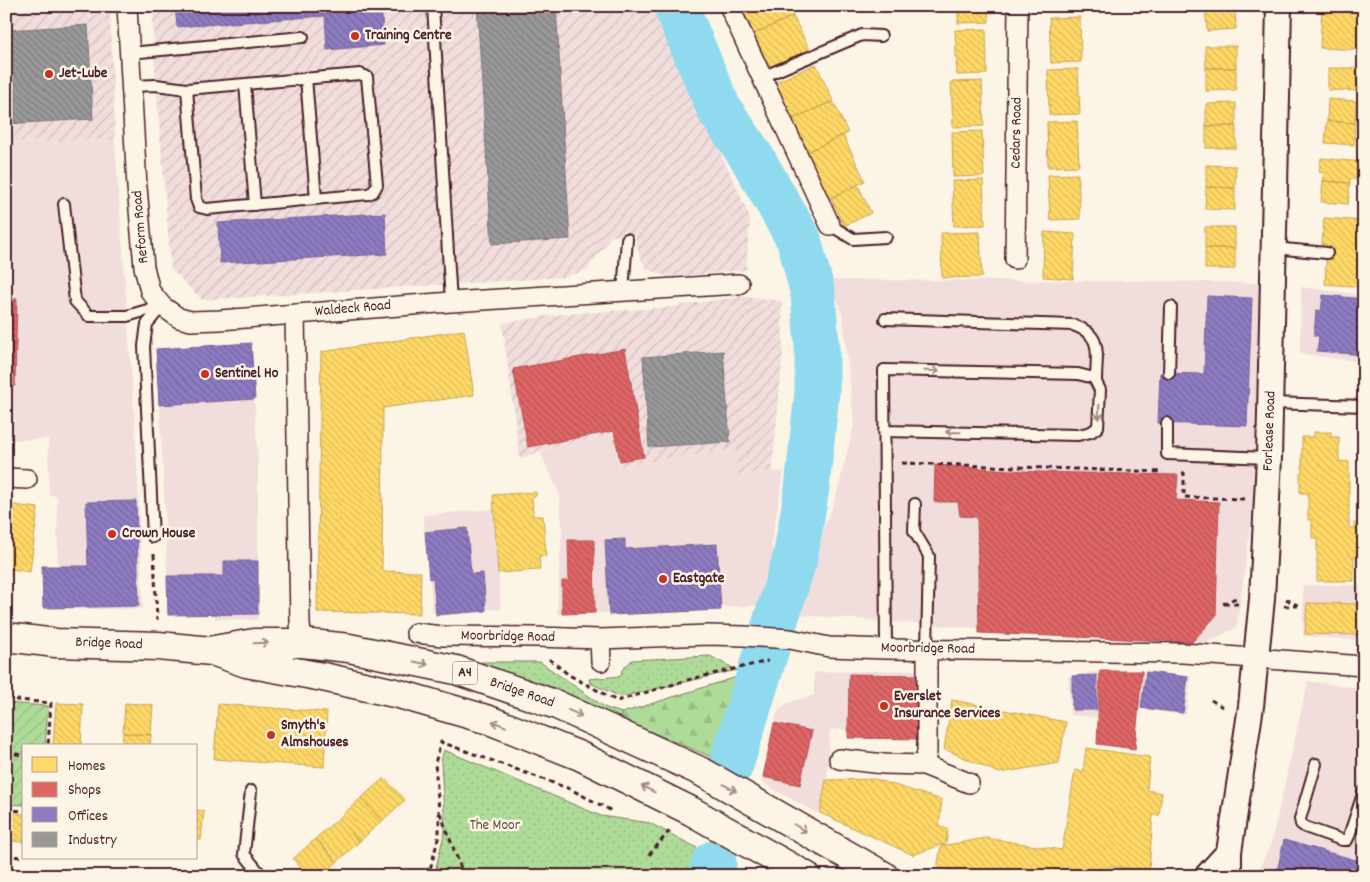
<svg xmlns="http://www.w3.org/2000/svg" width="1370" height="882" font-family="Dekko,sans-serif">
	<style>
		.built { fill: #f1dedc }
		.industrial { fill: url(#industrial-furrows) }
		.grass { fill: url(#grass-dots); stroke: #7c7d62 }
		.forest { fill: url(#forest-firs); stroke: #7c7d62 }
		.garden { fill: url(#garden-furrows); stroke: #7c7d62 }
		.homes { fill: url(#homes-back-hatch); stroke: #c9a154 }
		.shops { fill: url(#shops-back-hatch); stroke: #b35154 }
		.offices { fill: url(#offices-back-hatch); stroke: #7a6095 }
		.industry { fill: url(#industry-back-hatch); stroke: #817478 }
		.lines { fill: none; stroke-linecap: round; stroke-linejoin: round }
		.river { stroke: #90daf0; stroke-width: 45 }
		.service-casing { stroke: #4a1f2b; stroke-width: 14 }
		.minor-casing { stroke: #4a1f2b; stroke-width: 22 }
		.tertiary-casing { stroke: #4a1f2b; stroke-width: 28 }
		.primary-casing { stroke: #4a1f2b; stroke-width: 31 }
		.path { stroke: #4a1f2b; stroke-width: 3; stroke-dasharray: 5 4; stroke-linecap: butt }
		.service { stroke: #fcf5e5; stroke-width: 10 }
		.minor { stroke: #fcf5e5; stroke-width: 19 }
		.tertiary { stroke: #fcf5e5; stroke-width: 24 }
		.primary { stroke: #fcf5e5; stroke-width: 28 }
		.oneway { stroke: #a38a88 }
		.poi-dot { fill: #c8321e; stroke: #fcf5e5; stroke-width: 2 }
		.labels { text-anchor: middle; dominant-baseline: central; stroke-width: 5; stroke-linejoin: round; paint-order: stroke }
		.shield { fill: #fcf5e5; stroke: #7f5f63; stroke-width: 1 }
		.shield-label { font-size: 14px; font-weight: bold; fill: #4a1f2b }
		.poi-label { font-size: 15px; font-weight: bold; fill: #4a1f2b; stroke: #fcf5e5; text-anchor: start }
		.street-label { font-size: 15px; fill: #4a1f2b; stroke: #fcf5e5 }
		.park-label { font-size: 15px; fill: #634e46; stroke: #fcf5e5 }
	</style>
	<defs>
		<pattern id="industrial-furrows" width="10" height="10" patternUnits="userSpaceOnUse" patternTransform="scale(1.25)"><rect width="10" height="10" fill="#f1dedc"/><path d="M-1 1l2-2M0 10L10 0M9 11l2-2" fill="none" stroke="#d0bebd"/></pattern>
		<pattern id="grass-dots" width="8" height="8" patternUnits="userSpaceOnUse" patternTransform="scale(1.25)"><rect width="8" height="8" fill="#afdb99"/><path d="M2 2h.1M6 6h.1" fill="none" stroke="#98bc84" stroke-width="1.8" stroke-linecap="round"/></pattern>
		<pattern id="forest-firs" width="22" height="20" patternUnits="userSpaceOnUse" patternTransform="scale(1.25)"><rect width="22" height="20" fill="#afdb99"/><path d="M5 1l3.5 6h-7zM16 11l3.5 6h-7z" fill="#98bc84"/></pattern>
		<pattern id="garden-furrows" width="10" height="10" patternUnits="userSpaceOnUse" patternTransform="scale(1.25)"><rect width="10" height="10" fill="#afdb99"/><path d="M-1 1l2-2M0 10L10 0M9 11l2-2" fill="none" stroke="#98bc84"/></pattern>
		<pattern id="homes-back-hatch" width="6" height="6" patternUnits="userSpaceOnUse" patternTransform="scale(1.25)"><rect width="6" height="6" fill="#ffd966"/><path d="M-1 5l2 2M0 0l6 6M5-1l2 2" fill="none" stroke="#dcba59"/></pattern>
		<pattern id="shops-back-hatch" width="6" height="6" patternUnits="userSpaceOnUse" patternTransform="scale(1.25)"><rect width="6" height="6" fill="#e06666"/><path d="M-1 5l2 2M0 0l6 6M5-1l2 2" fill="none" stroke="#b85354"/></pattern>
		<pattern id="offices-back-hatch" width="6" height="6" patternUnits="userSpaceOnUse" patternTransform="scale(1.25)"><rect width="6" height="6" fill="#8e7cc3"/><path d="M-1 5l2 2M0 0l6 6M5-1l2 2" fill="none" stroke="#76659f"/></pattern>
		<pattern id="industry-back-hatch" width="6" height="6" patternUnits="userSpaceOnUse" patternTransform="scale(1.25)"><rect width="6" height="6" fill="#999"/><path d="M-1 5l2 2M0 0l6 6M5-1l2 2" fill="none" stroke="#7f7c7d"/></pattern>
	</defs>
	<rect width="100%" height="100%" fill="#fcf5e5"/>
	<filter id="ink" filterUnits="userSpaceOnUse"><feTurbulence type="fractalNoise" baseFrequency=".02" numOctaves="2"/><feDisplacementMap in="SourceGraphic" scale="10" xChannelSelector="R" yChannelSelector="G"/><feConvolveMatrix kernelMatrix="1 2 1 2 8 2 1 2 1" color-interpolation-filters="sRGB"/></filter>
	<g filter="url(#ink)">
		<path class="built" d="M115 140 136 437 143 609H50L53 581H58L57 496 49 495 48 439 6 440V142Z
			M830 280 1161 281 1262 283V304L1255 491 1237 627 1202 645 801 615 806 572 835 500 854 425 843 317Z
			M1301 287 1364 295V362L1300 354Z
			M251 343 258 459V620L215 619V614L168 615 167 576 163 468 156 349Z
			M614 435 619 462 621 466 735 449 739 475 772 471 784 472 771 545 778 565 770 605 601 613 557 614 562 526 559 493 540 452 551 447Z
			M495 509 501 610 490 609 433 613 423 515Z
			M1303 585H1364V641L1303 636Z
			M916 670V725L830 730 827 781 820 815 761 782 776 717 780 708 790 702 814 695V672Z
			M1100 671 1099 718 1070 715 1068 676Z
			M1142 671 1191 676 1186 715 1139 709Z
			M1308 681 1364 689V876H1256L1271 843Z"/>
		<path class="industrial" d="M6 6H110L115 140 6 142Z
			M152 6H652L697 104 738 190 750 218 746 270 668 277 647 269 639 255 635 235 612 236 587 270 565 277 202 300 171 269 155 72Z
			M744 296 782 301 783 352 772 471 738 475 735 449 621 466 619 462 614 435 551 447 520 459 502 323 561 314 663 308Z"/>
		<path class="grass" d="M710 656 737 670 621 697 590 683 589 679 621 676 622 670 632 660Z
			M482 662H540L606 708 622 713 620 719C574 699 528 680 480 665Z
			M444 750 601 816 650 823 697 848 690 876H434L445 830 441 762Z"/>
		<path class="forest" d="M743 675H758L733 766 620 719 622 713Z"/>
		<path class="garden" d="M6 703 48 706 45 746H24V805L6 804Z"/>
		<path class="homes" d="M741 6H789L793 16 754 34Z
			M958 6H988L989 22 958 23Z
			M1053 6H1083V9L1053 11Z
			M1192 6H1235V7L1192 10Z
			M1322 6H1359L1358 22H1364V50L1320 48Z
			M1235 7 1236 29 1207 31 1205 8Z
			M793 16 810 50 770 68 754 34Z
			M1080 17 1081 62 1051 63 1049 18Z
			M986 29 987 74 957 75 955 30Z
			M1205 46H1236V68H1206Z
			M816 64 833 101 790 120 774 83Z
			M1206 68H1236V90L1206 91Z
			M1328 68H1358V91L1328 90Z
			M1078 69 1080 114 1049 115 1048 70Z
			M982 81 984 126 953 127 951 82Z
			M1328 99 1356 101 1355 123 1327 121Z
			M833 101 848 133 805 153 790 120Z
			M1236 103V126H1206V104Z
			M1077 121 1079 166 1048 167 1047 122Z
			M1327 121 1355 123 1354 145 1325 143Z
			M1206 126H1236V148H1206Z
			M982 131 984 176 953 177 952 132Z
			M843 135 865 181 827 200 805 153Z
			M1321 158 1362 162 1361 179H1350V183L1323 181 1324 173 1319 172Z
			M1206 165 1236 166 1235 188 1206 187Z
			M1078 174 1080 219 1050 220 1048 175Z
			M983 180 985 225 954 226 952 181Z
			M1323 181 1350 183 1348 204 1321 202Z
			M858 185 871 213 844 226 831 198Z
			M1206 187 1235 188V210L1205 209Z
			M1324 218 1364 221V287L1325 284 1327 245H1322Z
			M1205 227H1235V248H1205Z
			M980 232 982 277 942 278 941 233Z
			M1044 232 1075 234 1073 279 1043 277Z
			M1205 248H1235V269H1205Z
			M464 330 474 395 383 408 382 571 421 572 420 614 317 612 321 352Z
			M1314 432H1331V437H1339V461L1349 462V528H1354V523H1364V556H1354V581H1317V538H1312V520H1308V493H1300V473H1302V437H1314Z
			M536 492V496L532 497 533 516H543L546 556H539L540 570 498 573 493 495Z
			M1156 500 1207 502 1206 600H1216V610L1201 625 1156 624V587L1174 588V536H1155Z
			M6 504 38 508 30 572 11 569V576L6 575Z
			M1307 603 1364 604V635L1305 634Z
			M952 700 1066 722 1059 763 999 773 944 749Z
			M56 703 83 704 81 746H53Z
			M125 703 153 705 151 735 123 733Z
			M218 704 327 712 324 767 214 759Z
			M123 733 151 735 150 746H122Z
			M1086 748 1150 757 1147 790 1162 793 1159 816 1153 815 1149 871 1110 866 1109 876H978L937 868 941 846 986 838 1062 850 1075 770 1083 772Z
			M384 778 405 800 382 821 361 798Z
			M875 779 942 800 939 825 948 830 946 843 913 855 820 813 826 780Z
			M361 798 382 821 359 842 339 818Z
			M196 810 204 811 201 840H196Z
			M6 813 24 814V842L6 841Z
			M339 818 359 842 337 862 316 838Z
			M316 838 337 862 322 876H308L293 859Z"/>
		<path class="shops" d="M6 299H17L15 386 6 385Z
			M625 349 644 457 620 461 614 431 528 447 513 369Z
			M935 465 1039 472 1178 475 1176 500 1219 502 1216 616 1192 642 979 633 977 517 960 516 958 502H934Z
			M568 540H594L595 613 562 614V581H569Z
			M1100 671H1142L1135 749 1097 744Z
			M849 674 921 675 920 739 848 738Z
			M774 723 812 731 800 785 763 777Z"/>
		<path class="offices" d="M175 6H381L384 45 327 50 325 16 177 27Z
			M385 213 387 254 220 263 218 223Z
			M1323 295 1364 299V355L1317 351 1319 336H1314L1316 310 1321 311Z
			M1207 296 1252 298 1247 426 1158 423 1160 373 1204 374Z
			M251 343 255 399 159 405 156 349Z
			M136 501 139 606 43 608 42 566H88L86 502Z
			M467 528 471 574 483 573 486 611 436 615 433 578 429 579 425 532Z
			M625 539V549L717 544 721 610 609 615 605 540Z
			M224 561H258V614L168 615 167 576H224Z
			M1146 672 1188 677 1183 713 1141 708Z
			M1097 675V710H1072V676Z
			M1284 840 1363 862 1360 876H1276Z"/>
		<path class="industry" d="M477 6H556L570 239 492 244Z
			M88 25 93 119 6 124V30Z
			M723 351 730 442 649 447 643 357Z"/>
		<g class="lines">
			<path class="river" d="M676 6 719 109 751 156 799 240 813 294 817 346V392L807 488 795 558 731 765
				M711 876 714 863"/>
			<defs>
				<path id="service" d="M433 6 451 302
					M129 53 303 37
					M762 77 862 35 881 36
					M306 78 316 199
					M245 84 255 205
					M132 86 156 85 187 89 196 199 199 207 207 209 368 194 373 192 377 185 367 77 360 74 187 89
					M64 204 75 301 89 316H127L161 306
					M830 225 853 239 886 237
					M1274 248 1327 253
					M623 292 627 239
					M885 319 1073 325C1104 335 1096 354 1096 381
					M1169 373 1171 307
					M1270 403 1364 406
					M1167 423V454L1269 458
					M884 431 1078 435 1091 432 1098 427 1100 390 1094 378 1078 374 884 370 886 649
					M915 504 914 531 929 556 927 650
					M153 537 144 346 147 324 162 306
					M1316 764 1300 819 1301 824 1305 827 1342 840H1347L1349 836 1364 791
					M251 791 244 854 262 876"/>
				<path id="minor" d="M127 6 137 187 144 267 150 291 162 306 179 318 191 321 220 320 451 302 739 284
					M729 6 830 225
					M1015 259 1018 6
					M295 314 300 624 302 643
					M6 478 27 479
					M416 633 442 636 537 637 600 639 708 635 744 636 790 639 829 647 886 649 1183 653 1364 666
					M600 639 601 661
					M839 759 884 764 924 765 969 783
					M924 765 927 752V650"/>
				<path id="tertiary" d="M1207 876 1229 852
					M1229 876V852L1251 706 1262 599 1269 458 1279 6"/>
				<path id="primary" d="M6 637 56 643 158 646 212 651 246 663 323 677 399 694 489 720 580 756 691 811 806 876
					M214 650 254 643H302L349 648 456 670 557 705 702 772 884 876"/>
			</defs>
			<use href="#service" class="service-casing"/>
			<use href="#minor" class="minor-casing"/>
			<use href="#tertiary" class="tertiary-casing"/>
			<use href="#primary" class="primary-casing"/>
			<path class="path" d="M902 463 1163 472
				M1182 473H1184V497L1244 499
				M154 554 157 620
				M1286 599 1299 606
				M1223 604 1238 597
				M1224 604H1238
				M1284 606H1298
				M549 659 569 675 617 701 695 678 768 661
				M6 699 51 703 48 746
				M1211 700 1226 709
				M6 753 24 755
				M6 810 24 811
				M440 813 464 876
				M649 855 671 829
				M6 856 24 857
				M426 876 431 866 439 835V811L435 763 441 742 570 789 612 811"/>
			<use href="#service" class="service"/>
			<use href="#minor" class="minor"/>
			<use href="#tertiary" class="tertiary"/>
			<use href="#primary" class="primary"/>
		</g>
		<defs><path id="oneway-shaft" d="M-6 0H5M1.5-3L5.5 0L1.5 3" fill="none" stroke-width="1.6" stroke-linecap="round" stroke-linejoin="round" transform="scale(1.25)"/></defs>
		<g class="oneway">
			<use href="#oneway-shaft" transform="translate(932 371) rotate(1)"/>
			<use href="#oneway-shaft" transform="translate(1099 412) rotate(93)"/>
			<use href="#oneway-shaft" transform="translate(953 432) rotate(-179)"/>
			<use href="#oneway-shaft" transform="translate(261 643) rotate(-2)"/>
			<use href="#oneway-shaft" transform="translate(421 663) rotate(12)"/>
			<use href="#oneway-shaft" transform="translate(575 713) rotate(25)"/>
			<use href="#oneway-shaft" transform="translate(499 724) rotate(-159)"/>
			<use href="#oneway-shaft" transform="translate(730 788) rotate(29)"/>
			<use href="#oneway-shaft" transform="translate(648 789) rotate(-154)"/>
			<use href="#oneway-shaft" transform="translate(800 828) rotate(30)"/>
		</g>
	</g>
	<g class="poi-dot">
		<circle cx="355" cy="36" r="5"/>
		<circle cx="49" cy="74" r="5"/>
		<circle cx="205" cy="374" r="5"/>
		<circle cx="112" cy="534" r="5"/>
		<circle cx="663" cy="579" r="5"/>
		<circle cx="884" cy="706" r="5"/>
		<circle cx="271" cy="735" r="5"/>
	</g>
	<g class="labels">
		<rect class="shield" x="452.5" y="661.5" width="25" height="23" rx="4"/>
		<g class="shield-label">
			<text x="465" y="673">A4</text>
		</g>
		<g class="poi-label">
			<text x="365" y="36">Training Centre</text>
			<text x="59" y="74">Jet-Lube</text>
			<text x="215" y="374">Sentinel Ho</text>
			<text x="122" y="534">Crown House</text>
			<text x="673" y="579">Eastgate</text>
			<text x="894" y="697">Everslet<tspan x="894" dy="17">Insurance Services</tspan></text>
			<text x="281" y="726">Smyth's<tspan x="281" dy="17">Almshouses</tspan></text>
		</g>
		<g class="street-label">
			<text transform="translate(1017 133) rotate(-89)">Cedars Road</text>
			<text transform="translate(141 227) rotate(-95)">Reform Road</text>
			<text transform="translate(353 309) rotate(-5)">Waldeck Road</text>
			<text transform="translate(1270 431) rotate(-88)">Forlease Road</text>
			<text transform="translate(508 637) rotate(1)">Moorbridge Road</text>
			<text transform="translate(109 644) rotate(2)">Bridge Road</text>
			<text transform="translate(928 649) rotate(1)">Moorbridge Road</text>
			<text transform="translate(522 693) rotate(19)">Bridge Road</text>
		</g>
		<g class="park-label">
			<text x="495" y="826">The Moor</text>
		</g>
	</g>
	<rect width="1370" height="882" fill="none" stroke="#fcf5e5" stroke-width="25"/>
	<rect x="12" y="12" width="1345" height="857" fill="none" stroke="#4a1f2b" stroke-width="2" filter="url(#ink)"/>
	<rect x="22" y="744" width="175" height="115" fill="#fcf5e5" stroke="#b59f9b"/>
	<rect x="32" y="757" width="25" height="15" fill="#ffd966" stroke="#b59f9b"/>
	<text x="68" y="770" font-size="15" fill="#4a1f2b">Homes</text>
	<rect x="32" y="782" width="25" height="15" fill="#e06666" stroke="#b59f9b"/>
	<text x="68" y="794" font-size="15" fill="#4a1f2b">Shops</text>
	<rect x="32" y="807" width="25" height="15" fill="#8e7cc3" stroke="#b59f9b"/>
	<text x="68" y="820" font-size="15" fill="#4a1f2b">Offices</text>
	<rect x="32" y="832" width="25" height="15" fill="#999999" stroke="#b59f9b"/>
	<text x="68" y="844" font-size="15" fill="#4a1f2b">Industry</text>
</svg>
